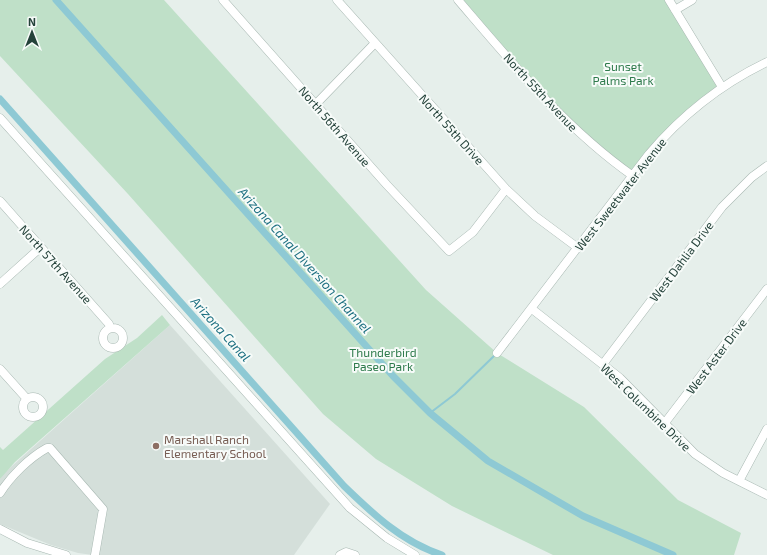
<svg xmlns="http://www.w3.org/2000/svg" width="767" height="555" font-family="'Exo 2',sans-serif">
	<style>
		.built { fill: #d4dfda }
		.green { fill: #bfe0c8 }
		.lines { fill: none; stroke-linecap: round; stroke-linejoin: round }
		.stream { stroke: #8ec9d4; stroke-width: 2 }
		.canal { stroke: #8ec9d4; stroke-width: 7 }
		.minor-casing { stroke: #a8b8b2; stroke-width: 9 }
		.minor { stroke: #fff; stroke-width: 8 }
		.education-dot { fill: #8d6e63; stroke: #f7fbf9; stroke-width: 1.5 }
		.labels { text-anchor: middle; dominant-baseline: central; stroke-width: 4; stroke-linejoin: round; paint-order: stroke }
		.park-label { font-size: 12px; fill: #2d7a4b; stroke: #f7fbf9 }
		.street-label { font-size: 12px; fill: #24423a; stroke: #f7fbf9 }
		.education-label { font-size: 12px; fill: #785e54; stroke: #f7fbf9; text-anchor: start }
		.water-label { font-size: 13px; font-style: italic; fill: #1c6f80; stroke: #f7fbf9 }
	</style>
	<rect width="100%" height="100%" fill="#e6efeb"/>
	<path class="built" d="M170 325 330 504 294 555H93L78 553 51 545 0 524V479L3 474Z"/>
	<path class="green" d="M0 0H164L426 290 497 353 584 407 678 500 741 533 734 555H553L452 506 376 459 323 414 128 194 0 56Z
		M458 0H669L722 87 697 106 633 176 577 131Z
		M162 315 170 325 15 462 0 479V447L3 450 105 359 137 338Z"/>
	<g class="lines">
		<path class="stream" d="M430 413 455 394 496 354"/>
		<path class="canal" d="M56 0 393 376 430 413 488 461 583 516 673 555
			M0 99 344 486C373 514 402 542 442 555"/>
		<defs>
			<path id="minor" d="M223 0 387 185 449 251 473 232 506 189
				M337 0 506 189 535 216 578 248
				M458 0C512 63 565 128 633 176
				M669 0 722 87
				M675 10 692 0
				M316 104 375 43
				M0 118 350 508 387 538 415 555
				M0 201 109 324 110 328
				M0 284 41 247
				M532 309 620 378 695 454 723 473 767 495
				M103 338a10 10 0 1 1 20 0a10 10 0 1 1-20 0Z
				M497 353 649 154C682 115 721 84 767 62
				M603 364 722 207 752 177 767 166
				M0 369 27 399
				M23 407a10 10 0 1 1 20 0a10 10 0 1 1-20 0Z
				M664 424 767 289
				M739 481 767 429
				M0 493C11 476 29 458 47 448H50L103 509 95 555
				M0 529 27 543 66 555
				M340 555 346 552 355 555"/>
		</defs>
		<use href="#minor" class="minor-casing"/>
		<use href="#minor" class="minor"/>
	</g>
	<circle class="education-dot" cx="156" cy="446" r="4"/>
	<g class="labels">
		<g class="park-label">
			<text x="623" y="66">Sunset<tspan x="623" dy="14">Palms Park</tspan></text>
			<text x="383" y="352">Thunderbird<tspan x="383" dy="14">Paseo Park</tspan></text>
		</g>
		<g class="street-label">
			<text transform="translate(541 92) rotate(47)">North 55th Avenue</text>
			<text transform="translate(335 126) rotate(49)">North 56th Avenue</text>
			<text transform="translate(452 129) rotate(48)">North 55th Drive</text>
			<text transform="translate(620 194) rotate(-52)">West Sweetwater Avenue</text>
			<text transform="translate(681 261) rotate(-53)">West Dahlia Drive</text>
			<text transform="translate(56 264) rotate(48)">North 57th Avenue</text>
			<text transform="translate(716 356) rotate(-53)">West Aster Drive</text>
			<text transform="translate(646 407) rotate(44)">West Columbine Drive</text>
		</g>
		<g class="education-label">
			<text x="164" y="439">Marshall Ranch<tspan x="164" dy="14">Elementary School</tspan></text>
		</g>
		<g class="water-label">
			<text transform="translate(305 260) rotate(48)">Arizona Canal Diversion Channel</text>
			<text transform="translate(221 329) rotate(48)">Arizona Canal</text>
		</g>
	</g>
	<g transform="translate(32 32)" stroke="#f7fbf9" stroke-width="3" paint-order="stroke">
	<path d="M0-3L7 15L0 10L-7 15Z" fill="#24423a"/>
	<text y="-6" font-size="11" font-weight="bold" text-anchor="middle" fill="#24423a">N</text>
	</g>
</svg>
